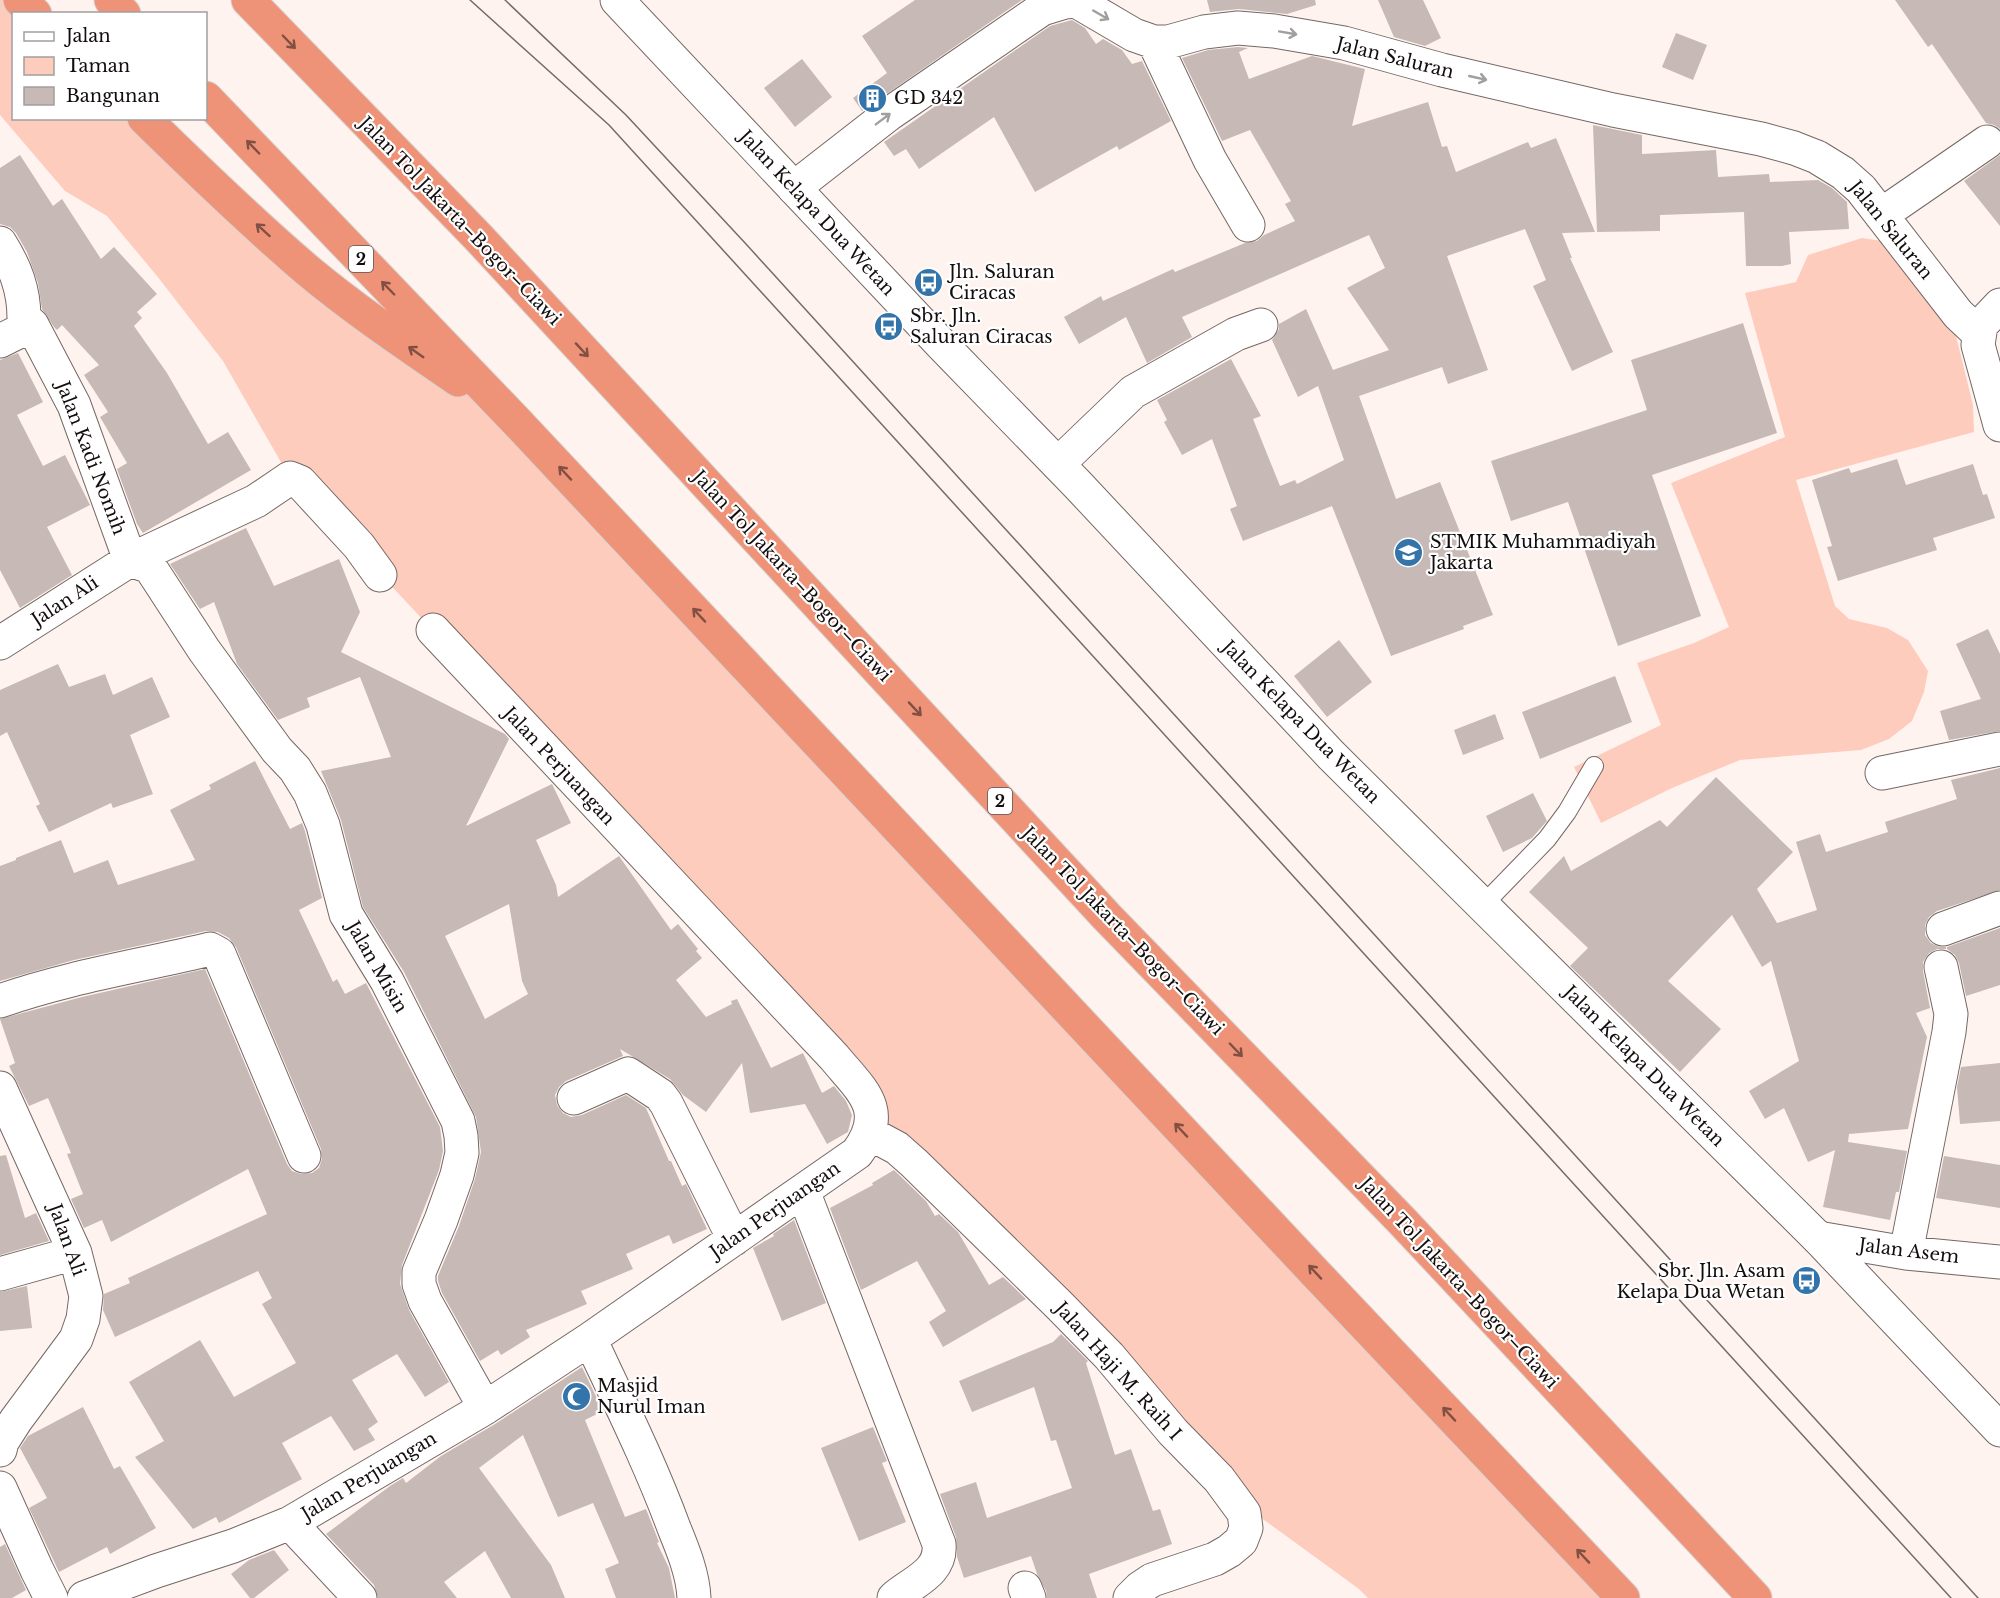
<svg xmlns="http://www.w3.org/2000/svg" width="2000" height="1598" font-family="'Libre Baskerville',serif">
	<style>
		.green { fill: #feccbd }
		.building { fill: #c7b9b5; fill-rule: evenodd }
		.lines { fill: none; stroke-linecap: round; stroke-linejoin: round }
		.service-casing { stroke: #746864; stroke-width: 20 }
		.minor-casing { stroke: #746864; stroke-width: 35 }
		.tertiary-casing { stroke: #746864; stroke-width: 35 }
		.motorway-casing { stroke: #d5d4d3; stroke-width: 35 }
		.service { stroke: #fff; stroke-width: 18 }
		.minor { stroke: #fff; stroke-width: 33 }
		.tertiary { stroke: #fff; stroke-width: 33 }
		.motorway { stroke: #ef9378; stroke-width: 33 }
		.tram { stroke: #746c6a; stroke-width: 1.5 }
		.oneway { stroke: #a19f9e }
		.oneway2 { stroke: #815042 }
		.labels { text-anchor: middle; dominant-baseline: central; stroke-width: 4.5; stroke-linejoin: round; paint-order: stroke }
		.shield { fill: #fff; stroke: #5a5656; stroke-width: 1.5 }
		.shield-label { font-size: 16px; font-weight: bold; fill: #130e0d }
		.street-label { font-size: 18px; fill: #130e0d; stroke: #fff }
		.poi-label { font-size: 18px; fill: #130e0d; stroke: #fff; text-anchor: start }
	</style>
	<rect width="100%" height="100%" fill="#fff3f0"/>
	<path class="green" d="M0 0H21L14 14V118L146 119 516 421 1623 1598H1368L1359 1589 1234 1498 872 1123 682 896 290 478 223 361 157 276 107 216 65 191 0 115Z
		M1862 238 1889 242 1955 332 1973 405 1974 432 1796 480 1835 606 1849 619 1887 628 1908 640 1928 671 1924 692 1912 721 1889 739 1861 750 1740 760 1672 788 1601 823 1574 767 1661 725 1637 663 1694 643 1729 627 1671 483 1785 437 1745 293 1796 282 1808 255Z"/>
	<path class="building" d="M915 0H1022L862 111 853 98 887 73 862 36Z
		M1207 0H1315L1316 5 1287 14 1239 9 1210 12Z
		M1378 0H1423L1441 38 1425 46 1394 37Z
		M1895 0H2000V129L1994 125 1986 123 1932 44 1928 47Z
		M1072 20 1085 28 1096 44 1103 39 1122 50 1132 64 1142 61 1171 121 1119 150 1117 146 1035 192 994 117 919 169 906 149 894 156 884 142 1050 26Z
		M1676 33 1707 45 1693 80 1662 67Z
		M1238 47 1248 48 1239 52 1249 79 1312 56 1365 69 1352 126 1428 102 1442 147 1447 146 1456 172 1528 142 1531 148 1556 138 1595 232 1562 233 1572 258H1570L1613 352 1572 371 1533 286 1546 280 1525 229 1447 256 1488 370 1448 384 1442 367 1359 396 1396 499 1440 482 1493 615 1463 626 1464 629 1391 656 1332 506 1243 541 1230 509 1237 506 1212 439 1182 455 1164 422 1167 420 1157 400 1231 359 1261 416 1253 419 1280 486 1295 480 1297 484 1344 460 1318 386 1298 397 1272 340 1279 329V324L1306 309 1333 370 1389 350 1347 288 1385 268 1369 235 1182 317 1192 337 1147 363 1126 317 1079 344 1064 317 1101 296 1103 301 1173 269 1175 272 1245 243 1257 241 1264 235 1295 221 1285 204 1291 201 1250 130 1222 141 1182 58 1208 50Z
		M802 59 832 97 795 127 764 88Z
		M1593 125 1642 135V154L1716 150 1718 177 1769 174 1770 182 1818 180 1832 188 1847 202 1849 229 1789 232 1791 264 1782 266H1746L1744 212 1660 215V231L1597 232Z
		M20 155 53 206 62 199 101 259 114 247 157 294 137 312 142 318 134 326 167 373 208 444 228 432 251 470 143 533 137 524 117 469 127 463 100 417 108 412 84 375 99 365 62 325 57 330 54 327 42 309 38 283 27 252 16 233 10 227 0 224V168Z
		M2000 155V226L1964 181Z
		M1743 323 1777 433 1652 475 1701 616 1618 646 1568 502 1511 521 1491 461 1647 410 1631 360Z
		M18 353 43 402 17 415 43 466 65 455 90 505 47 527 72 575 20 608 0 570V360Z
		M1897 459 1906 485 1973 464 1983 495 1987 494 1995 518 1933 538 1937 550 1838 581 1827 547 1832 546 1812 480 1849 468 1851 473Z
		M246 528 274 586 339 559 360 612 341 652 505 734 509 739 466 826 552 784 571 823 536 840 556 885 558 897 619 856 671 930 678 924 698 949 696 951 702 958 676 980 706 1017 732 1004 731 1001 737 999 771 1068 803 1053 822 1093 834 1086 846 1101 852 1115 848 1132 827 1144 805 1104 750 1113 742 1063 706 1112 683 1095 670 1079 620 1049 623 1056 566 1081 559 1087 555 1095 557 1105 563 1113 571 1117 582 1115 626 1095 646 1108 669 1161H671L682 1186 686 1184 707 1229 673 1244 669 1235 626 1254 633 1269 581 1291 587 1304 526 1330 530 1337 501 1355 498 1350 480 1361 442 1293 438 1281V1276L459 1226 475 1179 481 1152 476 1117 404 972 363 907 341 820 321 771 391 757 360 677 307 698 310 707 278 720 237 664 214 602 200 609 170 564ZM509 904 522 981 528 994 485 1019 445 936Z
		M1988 629 2000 654V731L1949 740 1940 711 1981 699 1956 644Z
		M1339 640 1372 682 1327 717 1294 676Z
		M58 664 69 687 105 674 113 695 152 677 170 717 130 735 153 794 113 808 111 803 49 832 36 806 40 804 7 732 0 736V690Z
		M1615 676 1632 722 1540 759 1522 712Z
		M1495 714 1504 739 1463 755 1454 730Z
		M255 761 290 829 302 823 305 831 322 898 299 910 333 982 337 979 345 994 366 983 440 1127 443 1151 439 1170 402 1265 400 1284 409 1310 449 1382 425 1397 397 1354 352 1380 378 1422 368 1429 375 1440 354 1451 331 1416 282 1443 302 1479 219 1523 216 1517 193 1529 135 1457 164 1441 129 1382 200 1340 234 1397 296 1363 262 1304 272 1298 258 1271 115 1337 103 1310 104 1294 130 1283 128 1278 267 1214 248 1169 111 1242 102 1220 84 1228 71 1199 83 1194 67 1154 71 1153 48 1098 29 1106 9 1066 15 1063 0 1019 82 997 205 969 287 1164 292 1171 301 1174 312 1173 319 1168 322 1159 321 1149 236 947 229 938 218 932 206 931 74 960 0 981V866L16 860V858L61 840 74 873 108 860 118 885 195 860 170 810 211 789 209 785Z
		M2000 768V890L1937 911 1929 917 1925 925V935L1931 943 1939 947H1946V949H1937L1929 953 1923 962V971L1930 1008 1916 1013 1927 1037 1908 1129 1849 1134 1848 1142 1907 1151 1899 1192H1896L1890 1220 1823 1207 1835 1150 1808 1162 1784 1108 1765 1119 1749 1091 1799 1061 1771 961 1762 967 1732 915 1668 981 1721 1029 1680 1072 1570 966 1588 948 1529 892 1564 856 1571 871 1660 820 1667 827 1716 777 1793 852 1757 889 1777 923 1817 910 1796 842 1820 834 1826 852 1888 832 1885 822 1957 799 1951 780Z
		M1533 793 1547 821 1532 838 1503 852 1486 816Z
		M2000 928V985L1966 996 1959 963 1955 955 1947 949V947Z
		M2000 1063V1121L1960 1124 1957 1087 1961 1067Z
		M6 1155 25 1218 36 1213 49 1241 0 1255V1156Z
		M1944 1156 2000 1165V1208L1936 1198Z
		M894 1170 926 1201 935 1216 939 1214 958 1232 989 1285 1003 1277 1026 1299 943 1347 929 1322 946 1311 917 1261 861 1290 830 1208 873 1185 872 1183Z
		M794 1220 826 1303 782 1321 753 1248 774 1236 773 1234Z
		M27 1286 32 1328 0 1331V1292Z
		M1061 1334 1088 1361 1086 1363 1115 1455 1131 1449 1153 1511 1160 1509 1172 1544 1089 1574 1097 1598H1047L1046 1591 1037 1574 1031 1556 964 1578 957 1557 956 1537 940 1494 976 1482 987 1518 1072 1488 1056 1440 1051 1441 1034 1387 972 1412 959 1381 1053 1342Z
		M582 1367 603 1411 585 1420 625 1517 646 1509 659 1542 657 1543 669 1568 675 1598H616L605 1569 619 1563 593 1503 558 1517 523 1435 479 1468 551 1565 565 1598H511L485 1551 444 1582 457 1598H378L374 1585 326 1534 390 1486 403 1478 406 1483 441 1456 495 1424Z
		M83 1407 114 1469 120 1466 156 1528 110 1554 107 1547 59 1572 29 1508 47 1498 20 1448 28 1436Z
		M873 1427 887 1461 882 1463 906 1522 859 1541 821 1448Z
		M5 1544 26 1590 12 1598H0V1547Z
		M274 1550 289 1570 254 1598H250L231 1574 249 1560Z"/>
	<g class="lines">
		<defs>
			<path id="service" d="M1482 906 1547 839 1567 812 1594 766"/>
			<path id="minor" d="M1154 42 1210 160 1248 225
				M794 188 889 114 1042 9 1065 2 1076 1 1134 35 1154 42H1168L1204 32 1238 28 1274 31 1344 43 1442 70 1613 110 1761 139 1794 148 1817 157 1843 173 1861 189 1958 314 1978 333
				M1881 215 1987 142
				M0 243C15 267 24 289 24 318L32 325 0 341
				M2000 305 1981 325 1978 345 2000 425
				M32 325 74 405 130 560
				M1058 464 1133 392 1236 334 1261 325
				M130 560 150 567 204 650 277 750 295 769 310 793 323 825 346 914 387 981 458 1121 461 1136 462 1153 457 1175 441 1220 419 1272V1284L425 1301 485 1408
				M0 643 130 560 256 501 290 478 300 482 359 546 380 575
				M1882 773 2000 749
				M1943 929 2000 908
				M0 1001C68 977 140 966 210 949L219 954 304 1156
				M0 1088 75 1253 86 1296 83 1319 76 1339 16 1420 2 1442 0 1450
				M574 1098 628 1074 660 1095 666 1103 734 1239
				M869 1133 897 1148 914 1163 1059 1305 1109 1356 1173 1432 1219 1479 1244 1513 1246 1528 1241 1541 1229 1551 1215 1559 1152 1580 1140 1588 1130 1598
				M803 1191 939 1544C942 1573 912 1582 894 1598
				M1818 1238 1906 1253 2000 1262
				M1906 1253 1949 1032 1951 1014 1941 967
				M0 1274 75 1253
				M590 1339C619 1401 650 1463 674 1528 683 1550 693 1574 694 1598
				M0 1488 37 1570 51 1598
				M290 1523 360 1598
				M1025 1588 1029 1598
				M84 1598 156 1571 233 1546 290 1523 485 1408 590 1339 857 1153C889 1110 862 1091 834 1057L433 630"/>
			<path id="tertiary" d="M617 0 941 344 1078 485 1331 755 1818 1238 2000 1430"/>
			<path id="motorway" d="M20 0 35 14
				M111 0 124 14
				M248 0 478 237 1107 917 1403 1222 1755 1598
				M206 98 516 421 1317 1275 1623 1598
				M144 118C197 170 251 222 307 270 355 310 407 345 458 380"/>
		</defs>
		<use href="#service" class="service-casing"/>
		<use href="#minor" class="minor-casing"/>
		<use href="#tertiary" class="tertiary-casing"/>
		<use href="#motorway" class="motorway-casing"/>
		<use href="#service" class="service"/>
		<use href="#minor" class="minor"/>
		<use href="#tertiary" class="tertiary"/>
		<use href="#motorway" class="motorway"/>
		<path class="tram" d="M470 0 609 125 1951 1598
			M505 0 626 115 746 244 1978 1598"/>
	</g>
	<defs><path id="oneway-shaft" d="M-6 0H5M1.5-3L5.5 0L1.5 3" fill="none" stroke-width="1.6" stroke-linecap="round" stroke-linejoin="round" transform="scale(1.5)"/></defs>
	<g class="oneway">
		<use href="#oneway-shaft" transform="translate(1101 15) rotate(30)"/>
		<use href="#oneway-shaft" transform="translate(1288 33) rotate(10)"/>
		<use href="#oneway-shaft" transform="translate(1478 78) rotate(13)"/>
		<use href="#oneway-shaft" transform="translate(883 119) rotate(-37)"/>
	</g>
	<g class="oneway2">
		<use href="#oneway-shaft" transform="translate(289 42) rotate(46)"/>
		<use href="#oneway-shaft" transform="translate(253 147) rotate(-134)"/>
		<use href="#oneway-shaft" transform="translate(263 230) rotate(-138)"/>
		<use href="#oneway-shaft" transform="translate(388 288) rotate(-134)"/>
		<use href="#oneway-shaft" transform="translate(582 350) rotate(47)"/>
		<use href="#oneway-shaft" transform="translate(416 352) rotate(-145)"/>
		<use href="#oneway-shaft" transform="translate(565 473) rotate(-133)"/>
		<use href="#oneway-shaft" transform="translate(699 615) rotate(-133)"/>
		<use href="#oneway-shaft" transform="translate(915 709) rotate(47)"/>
		<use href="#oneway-shaft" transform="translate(1236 1050) rotate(46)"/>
		<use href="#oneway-shaft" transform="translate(1181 1130) rotate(-133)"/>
		<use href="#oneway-shaft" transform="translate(1315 1272) rotate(-133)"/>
		<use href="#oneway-shaft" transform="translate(1449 1414) rotate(-133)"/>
		<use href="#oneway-shaft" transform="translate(1583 1556) rotate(-133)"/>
	</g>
	<defs>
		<symbol id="building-disc" viewBox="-11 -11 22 22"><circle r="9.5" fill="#3374aa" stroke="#fff"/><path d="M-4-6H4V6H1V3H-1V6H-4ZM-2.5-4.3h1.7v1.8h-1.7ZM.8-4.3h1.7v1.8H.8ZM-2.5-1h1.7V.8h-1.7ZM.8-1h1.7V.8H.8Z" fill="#fff"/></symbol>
		<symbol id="bus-disc" viewBox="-11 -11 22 22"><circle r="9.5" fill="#3374aa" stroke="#fff"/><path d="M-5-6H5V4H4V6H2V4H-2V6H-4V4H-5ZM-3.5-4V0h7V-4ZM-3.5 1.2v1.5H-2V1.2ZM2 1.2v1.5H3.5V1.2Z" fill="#fff"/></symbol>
		<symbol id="university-disc" viewBox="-11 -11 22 22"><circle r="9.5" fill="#3374aa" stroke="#fff"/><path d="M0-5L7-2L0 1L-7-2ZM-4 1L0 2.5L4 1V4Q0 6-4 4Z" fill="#fff"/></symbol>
		<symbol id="mosque-disc" viewBox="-11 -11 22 22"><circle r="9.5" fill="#3374aa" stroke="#fff"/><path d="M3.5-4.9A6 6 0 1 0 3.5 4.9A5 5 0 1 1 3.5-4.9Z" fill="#fff"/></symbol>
	</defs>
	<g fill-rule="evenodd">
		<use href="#building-disc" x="856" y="82" width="33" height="33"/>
		<use href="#bus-disc" x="912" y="266" width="33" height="33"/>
		<use href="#bus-disc" x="872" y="310" width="33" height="33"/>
		<use href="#university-disc" x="1392" y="536" width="33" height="33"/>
		<use href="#bus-disc" x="1790" y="1264" width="33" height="33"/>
		<use href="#mosque-disc" x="560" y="1380" width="33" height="33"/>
	</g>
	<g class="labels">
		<g class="shield">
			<rect x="349" y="246" width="24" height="26" rx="4.5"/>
			<rect x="988" y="788" width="24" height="26" rx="4.5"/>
		</g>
		<g class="shield-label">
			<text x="361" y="259">2</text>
			<text x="1000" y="801">2</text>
		</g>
		<g class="street-label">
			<text transform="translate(1395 58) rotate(14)">Jalan Saluran</text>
			<text transform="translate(817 213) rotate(47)">Jalan Kelapa Dua Wetan</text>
			<text transform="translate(460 221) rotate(46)">Jalan Tol Jakarta–Bogor–Ciawi</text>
			<text transform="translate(1891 230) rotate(51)">Jalan Saluran</text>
			<text transform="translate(91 458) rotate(69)">Jalan Kadi Nomih</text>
			<text transform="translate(792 576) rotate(47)">Jalan Tol Jakarta–Bogor–Ciawi</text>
			<text transform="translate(65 601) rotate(-33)">Jalan Ali</text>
			<text transform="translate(1301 722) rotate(46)">Jalan Kelapa Dua Wetan</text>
			<text transform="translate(559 766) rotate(47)">Jalan Perjuangan</text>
			<text transform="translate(1123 931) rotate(46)">Jalan Tol Jakarta–Bogor–Ciawi</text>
			<text transform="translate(377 967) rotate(60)">Jalan Misin</text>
			<text transform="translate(1644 1066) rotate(45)">Jalan Kelapa Dua Wetan</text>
			<text transform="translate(775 1210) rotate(-35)">Jalan Perjuangan</text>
			<text transform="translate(67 1240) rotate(70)">Jalan Ali</text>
			<text transform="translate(1909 1251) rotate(7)">Jalan Asem</text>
			<text transform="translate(1459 1283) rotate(47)">Jalan Tol Jakarta–Bogor–Ciawi</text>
			<text transform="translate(1118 1371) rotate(48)">Jalan Haji M. Raih I</text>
			<text transform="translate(369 1476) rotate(-31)">Jalan Perjuangan</text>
		</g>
		<g class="poi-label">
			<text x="894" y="98">GD 342</text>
			<text x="949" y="272">Jln. Saluran<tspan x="949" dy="21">Ciracas</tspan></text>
			<text x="910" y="316">Sbr. Jln.<tspan x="910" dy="21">Saluran Ciracas</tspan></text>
			<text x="1430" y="542">STMIK Muhammadiyah<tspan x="1430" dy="21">Jakarta</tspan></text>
			<text x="1785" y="1271" text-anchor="end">Sbr. Jln. Asam<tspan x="1785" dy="21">Kelapa Dua Wetan</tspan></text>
			<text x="597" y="1386">Masjid<tspan x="597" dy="21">Nurul Iman</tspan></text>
		</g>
	</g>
	<rect x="12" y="12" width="195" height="108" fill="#ffffff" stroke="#a19f9e" stroke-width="1.5"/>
	<rect x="24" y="32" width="30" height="9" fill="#ffffff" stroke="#a19f9e" stroke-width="1.5"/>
	<text x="66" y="42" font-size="18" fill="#130e0d">Jalan</text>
	<rect x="24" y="57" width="30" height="18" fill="#feccbd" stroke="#a19f9e" stroke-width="1.5"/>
	<text x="66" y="72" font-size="18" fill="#130e0d">Taman</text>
	<rect x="24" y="87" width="30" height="18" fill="#c7b9b5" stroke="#a19f9e" stroke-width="1.5"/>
	<text x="66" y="102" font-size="18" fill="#130e0d">Bangunan</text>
</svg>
